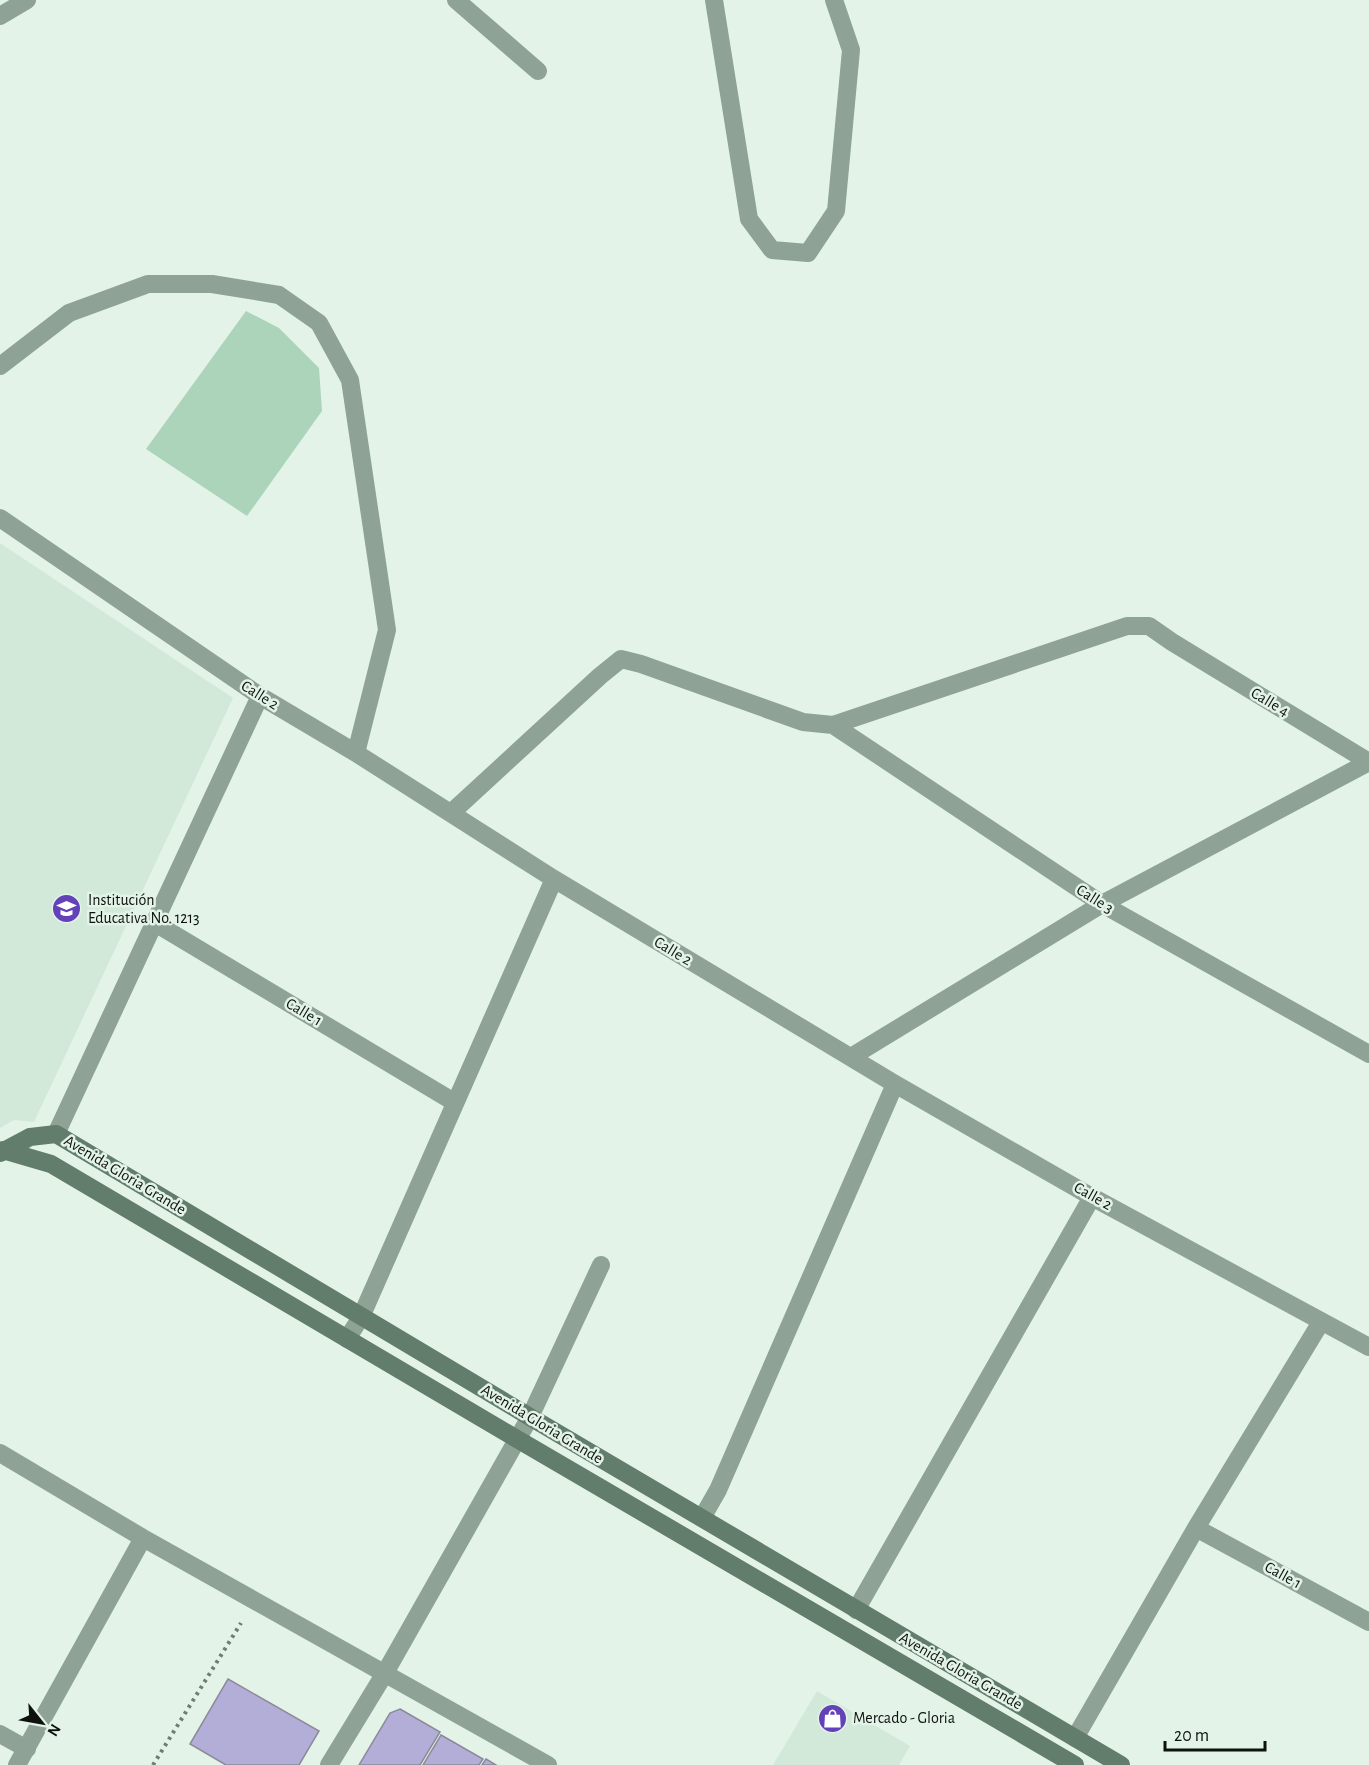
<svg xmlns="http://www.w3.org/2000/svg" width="1369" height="1765" font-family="'Alegreya Sans',sans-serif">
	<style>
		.built { fill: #d2e9da }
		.green { fill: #abd4ba }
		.building { fill: #b3aed8; stroke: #8c8a99; stroke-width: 1.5 }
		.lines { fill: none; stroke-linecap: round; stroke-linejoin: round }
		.path { stroke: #717b75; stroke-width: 4; stroke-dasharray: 3 4.5; stroke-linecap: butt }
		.lane { stroke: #8fa296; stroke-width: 18 }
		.street { stroke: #8fa296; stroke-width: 18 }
		.secondary { stroke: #627d6b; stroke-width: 18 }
		.labels { text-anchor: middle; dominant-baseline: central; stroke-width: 5; stroke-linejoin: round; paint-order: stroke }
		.street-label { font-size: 16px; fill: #0d120f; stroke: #e3f3e8 }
		.poi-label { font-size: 16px; fill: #0d120f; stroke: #e3f3e8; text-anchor: start }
	</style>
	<rect width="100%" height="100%" fill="#e3f3e8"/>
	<path class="built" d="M0 543 233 698 34 1122 14 1120 0 1128Z
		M817 1691 910 1746 899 1765H773Z"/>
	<path class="green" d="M246 311 279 328 319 368 322 411 247 516 146 449Z"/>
	<path class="building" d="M228 1679 319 1731 299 1765H226L190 1744Z
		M400 1709 440 1732 420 1765H359L390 1713Z
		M441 1735 483 1759 479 1765H423Z
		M486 1759 496 1765H482Z"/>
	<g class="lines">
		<path class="path" d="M153 1765 241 1623"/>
		<path class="lane" d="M530 1417 601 1265"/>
		<path class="street" d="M456 0 538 71
			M714 0 749 219 772 250 808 253 836 211 851 50 834 0
			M0 16 27 0
			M0 366 69 313 148 284H212L279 295 319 323 350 380 387 630 356 753
			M0 518 260 696 356 753 554 879 895 1084 1092 1197 1369 1347
			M833 725 1102 904 1369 1054
			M451 813 600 676 621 659 641 664 803 722 833 725 1127 626H1149L1172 642 1369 762
			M155 923 454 1102
			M851 1057 1102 904 1369 762
			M56 1134 260 696
			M347 1339 361 1317 554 879
			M0 1453 143 1538 548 1765
			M702 1518 718 1490 895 1084
			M1196 1528 1369 1622
			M856 1610 1092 1197
			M0 1734 27 1749
			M1075 1738 1196 1528 1321 1322
			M17 1765 143 1538
			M329 1765 385 1673 530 1417"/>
		<path class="secondary" d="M3 1150 51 1164 517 1439 1075 1765
			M0 1153 30 1137 56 1134 530 1417 1121 1765"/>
	</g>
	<defs>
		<symbol id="school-disc" viewBox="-11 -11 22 22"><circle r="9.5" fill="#6341b9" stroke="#e3f3e8"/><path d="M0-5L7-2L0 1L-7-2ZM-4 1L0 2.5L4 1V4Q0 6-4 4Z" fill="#fff"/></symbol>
		<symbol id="shop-disc" viewBox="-11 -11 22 22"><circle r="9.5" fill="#6341b9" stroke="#e3f3e8"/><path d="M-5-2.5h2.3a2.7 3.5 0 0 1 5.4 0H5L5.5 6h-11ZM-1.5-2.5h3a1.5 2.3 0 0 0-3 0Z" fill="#fff"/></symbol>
	</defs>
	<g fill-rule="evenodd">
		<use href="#school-disc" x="50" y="892" width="33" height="33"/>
		<use href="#shop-disc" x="816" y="1702" width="33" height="33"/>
	</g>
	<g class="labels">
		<g class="street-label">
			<text transform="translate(260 695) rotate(32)">Calle 2</text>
			<text transform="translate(1270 702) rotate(31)">Calle 4</text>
			<text transform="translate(1095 899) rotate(32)">Calle 3</text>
			<text transform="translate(673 951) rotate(31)">Calle 2</text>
			<text transform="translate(304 1012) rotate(31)">Calle 1</text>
			<text transform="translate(125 1175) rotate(31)">Avenida Gloria Grande</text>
			<text transform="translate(1093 1196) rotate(29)">Calle 2</text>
			<text transform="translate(542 1424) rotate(31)">Avenida Gloria Grande</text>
			<text transform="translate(1283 1575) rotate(29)">Calle 1</text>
			<text transform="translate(961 1671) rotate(30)">Avenida Gloria Grande</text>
		</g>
		<g class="poi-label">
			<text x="88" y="900">Institución<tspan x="88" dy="18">Educativa No. 1213</tspan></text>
			<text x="853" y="1718">Mercado - Gloria</text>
		</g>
	</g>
	<g transform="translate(42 1723) rotate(121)" stroke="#e3f3e8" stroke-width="4.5" paint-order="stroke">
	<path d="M0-4.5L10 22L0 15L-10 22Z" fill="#0d120f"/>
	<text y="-9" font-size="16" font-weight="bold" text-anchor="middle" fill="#0d120f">N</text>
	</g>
	<path d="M1165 1741v9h100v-9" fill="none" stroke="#0d120f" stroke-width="3"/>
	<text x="1174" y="1741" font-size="18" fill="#0d120f" stroke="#e3f3e8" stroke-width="4.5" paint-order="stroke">20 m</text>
</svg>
